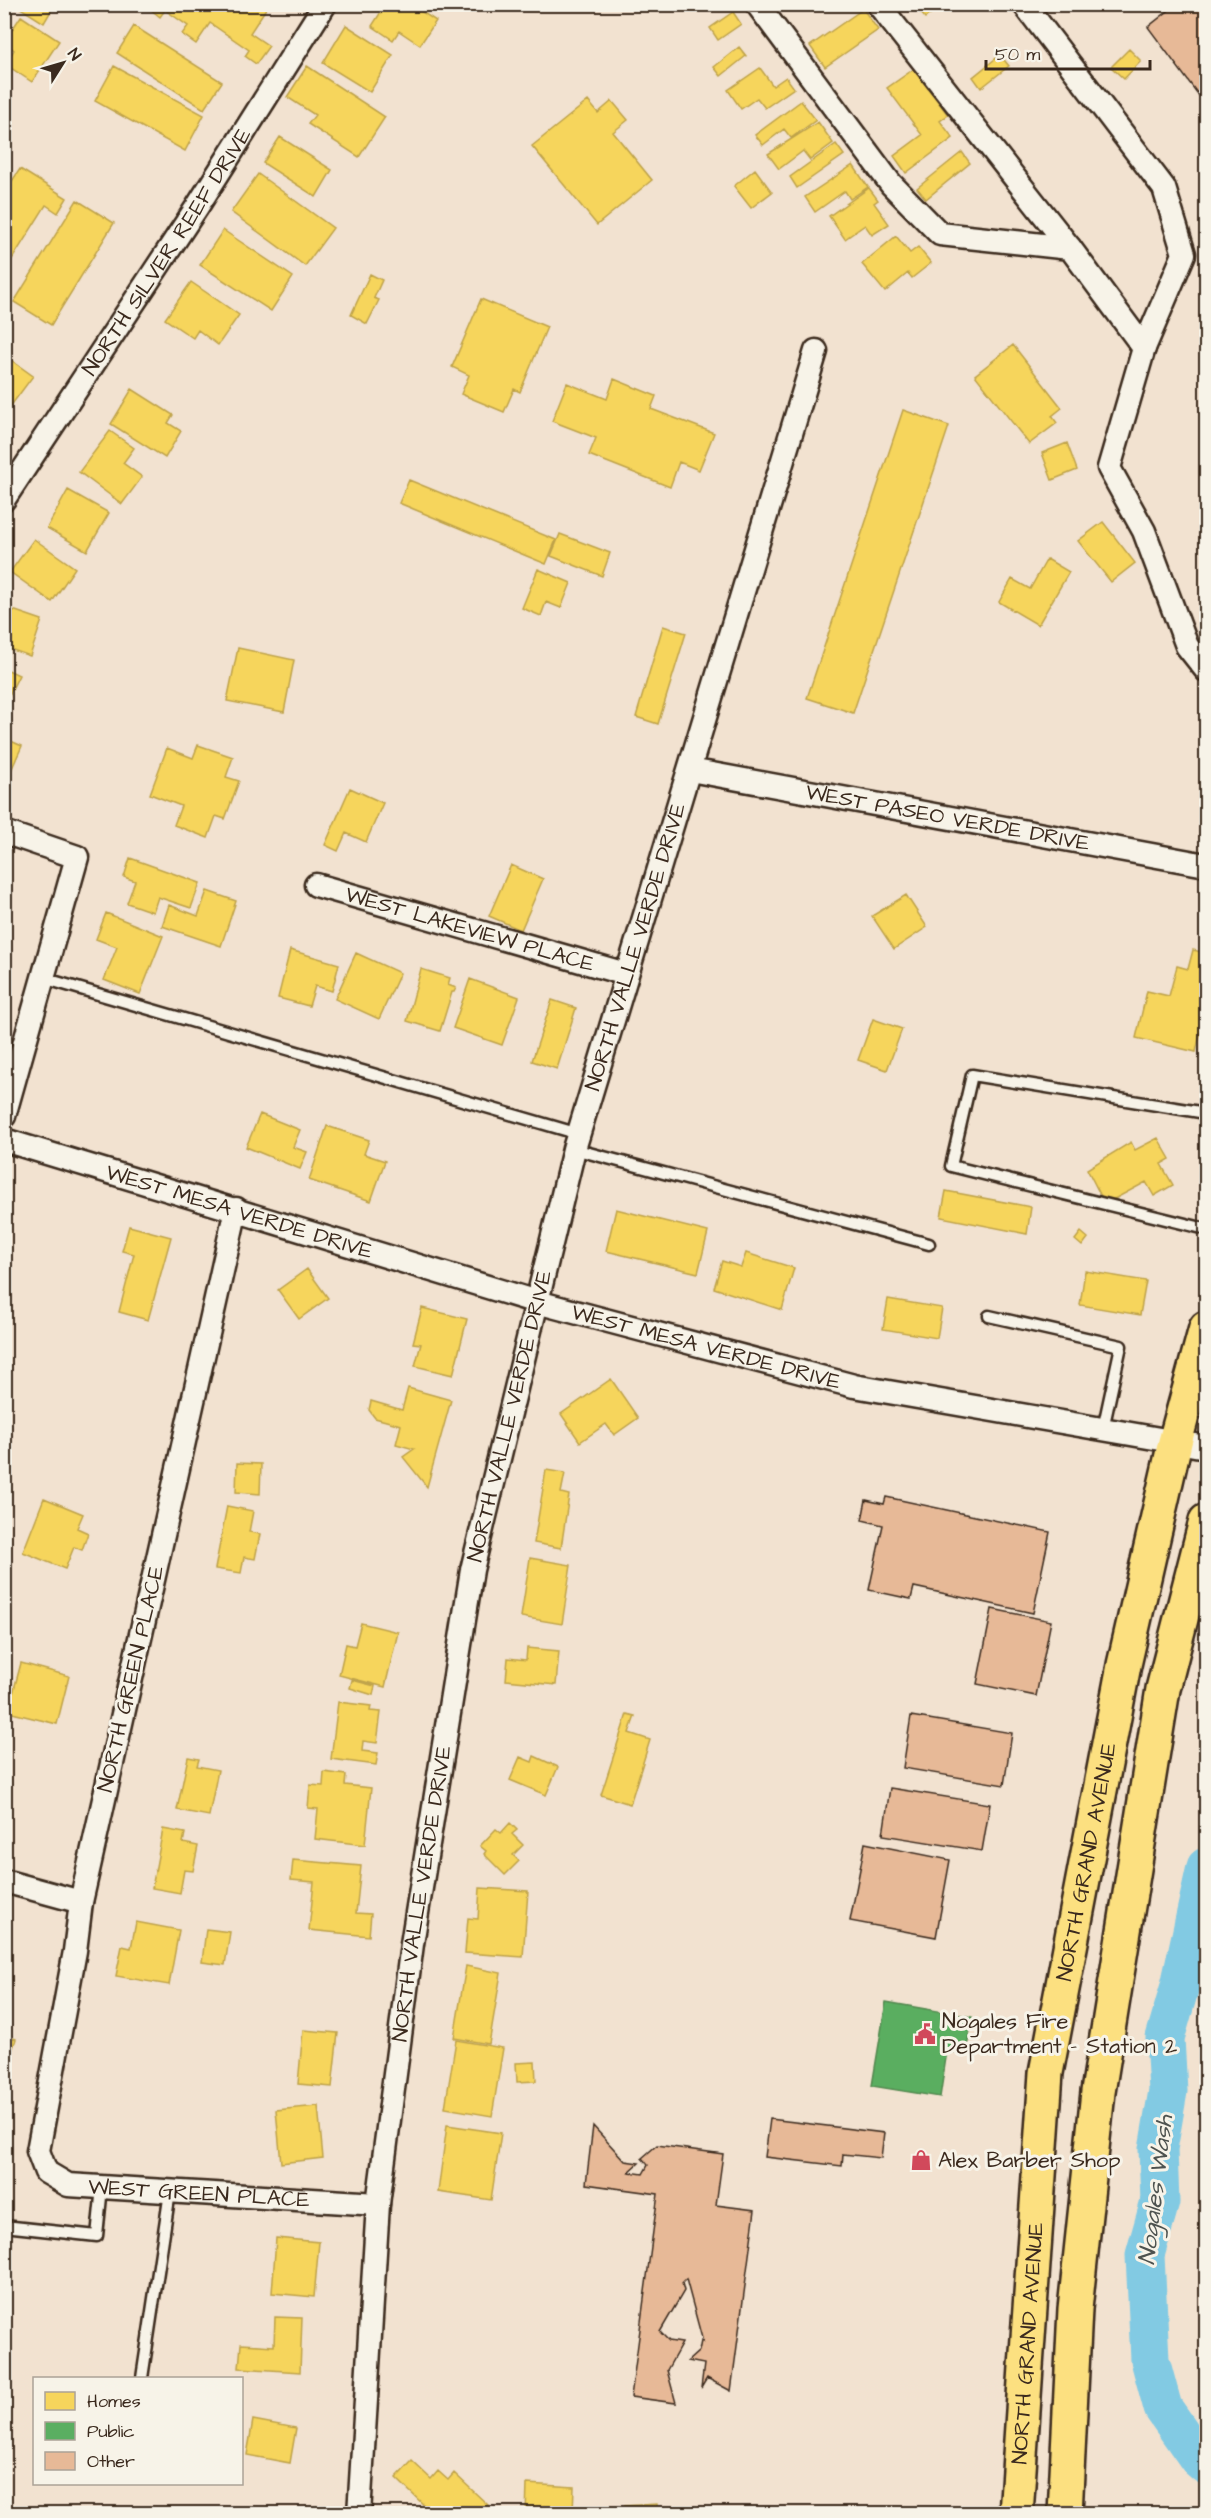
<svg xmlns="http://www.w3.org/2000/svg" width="1211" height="2518" font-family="'Architects Daughter',sans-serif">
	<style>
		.homes { fill: #f6d55c; stroke: #bea249; stroke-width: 1.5 }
		.public { fill: #5aae61; stroke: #51864d; stroke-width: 1.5 }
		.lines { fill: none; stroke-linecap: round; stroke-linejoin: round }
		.river { stroke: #82cae3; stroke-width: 39 }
		.building { fill: #e7b997; stroke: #3b2a1e; stroke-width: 1.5 }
		.service-casing { stroke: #3b2a1e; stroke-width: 15 }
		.minor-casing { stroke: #3b2a1e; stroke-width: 27 }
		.primary-casing { stroke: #3b2a1e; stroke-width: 38 }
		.service { stroke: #f7f3e8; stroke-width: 10 }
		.minor { stroke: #f7f3e8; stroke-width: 22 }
		.primary { stroke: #fce080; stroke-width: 33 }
		.labels { text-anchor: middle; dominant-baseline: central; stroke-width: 6; stroke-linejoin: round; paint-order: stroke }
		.street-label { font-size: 22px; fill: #3b2a1e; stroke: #f7f3e8 }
		.poi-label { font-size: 22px; fill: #3b2a1e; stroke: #f7f3e8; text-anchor: start }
		.water-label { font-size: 24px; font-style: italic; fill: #4d524f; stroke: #f7f3e8 }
	</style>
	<rect width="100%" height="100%" fill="#f2e2d0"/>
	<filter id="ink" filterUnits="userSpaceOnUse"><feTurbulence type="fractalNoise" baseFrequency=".0167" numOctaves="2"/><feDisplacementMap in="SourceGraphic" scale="12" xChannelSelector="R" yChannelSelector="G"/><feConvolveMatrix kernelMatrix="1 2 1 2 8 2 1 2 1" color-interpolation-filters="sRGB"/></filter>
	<g filter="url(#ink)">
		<path class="homes" d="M14 4H55L44 23Z
			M144 4H269L250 33 269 46 256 64 245 56 249 50 210 23 196 44 182 34 188 26 165 10 160 17Z
			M386 4H410L436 21 420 45 399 31 393 40 372 26Z
			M914 4H943L925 18Z
			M863 9 878 30 825 67 810 46Z
			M733 12 741 24 718 40 710 28Z
			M21 16 59 41 32 82 5 64 14 50 4 42Z
			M346 25 393 55 370 92 323 63Z
			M134 26 222 82 204 109 117 53Z
			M739 47 746 56 721 76 714 67Z
			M1129 49 1141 61 1124 79 1111 67Z
			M1000 55 1009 66 981 88 973 77Z
			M114 66 204 115 185 151 95 101Z
			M307 66 385 117 359 157 308 124 315 115 287 97Z
			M760 68 773 86 786 77 794 88 765 108 757 98 741 109 728 90Z
			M914 69 948 115 940 121 953 138 906 173 894 156 922 135 887 88Z
			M588 101 598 113 612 101 628 120 613 132 652 180 597 225 532 146Z
			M801 101 816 120 791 138 784 129 763 145 755 135Z
			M818 122 833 143 810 160 803 151 779 169 768 154Z
			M280 137 332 170 316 197 263 163Z
			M836 144 844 155 797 188 790 177Z
			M962 152 970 163 926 199 917 188Z
			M853 165 868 187 850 199 845 191 815 212 805 197Z
			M20 169 67 198 58 213 46 205 4 272V193Z
			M755 169 772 192 751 208 734 186Z
			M258 174 333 228 305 266 231 212Z
			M869 188 878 200 874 203 889 224 872 235 865 225 845 239 829 216Z
			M77 200 114 223 51 325 14 302Z
			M223 230 293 277 271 311 200 265Z
			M896 236 910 253 918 247 931 263 912 278 908 273 885 292 862 264Z
			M370 274 382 280 374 298 379 300 367 324 351 315Z
			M191 282 239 315 218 345 198 330 193 338 165 319Z
			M481 299 547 327 520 392 514 389 504 412 461 394 469 375 452 367Z
			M1013 345 1062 408 1052 416 1057 423 1029 444 975 375Z
			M4 355 33 376 4 415Z
			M614 379 656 396 651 409 714 433 699 470 679 462 670 487 589 455 596 438 552 421 567 383 607 399Z
			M132 389 173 415 168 423 181 431 165 458 111 424Z
			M903 410 949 426 853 713 807 698Z
			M110 431 134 448 123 463 142 477 122 504 79 472Z
			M1067 443 1077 470 1052 480 1042 453Z
			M409 480 556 540 546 564 399 503Z
			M68 490 109 513 87 551 47 528Z
			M1103 522 1135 563 1111 582 1078 541Z
			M560 534 610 553 602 576 551 556Z
			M34 539 75 568 52 602 10 572Z
			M1047 559 1069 572 1038 625 999 602 1012 579 1030 589Z
			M538 569 571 583 561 608 546 602 541 616 522 608Z
			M4 607 42 620 30 656 4 647Z
			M663 626 686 633 658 724 636 717Z
			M238 648 294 660 284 712 227 701Z
			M4 668 19 675 4 705Z
			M4 738 22 746 9 775 4 772Z
			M198 745 233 757 226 777 239 781 225 819 216 816 208 838 174 825 181 806 150 794 167 748 193 758Z
			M350 788 383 803 366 842 346 833 338 851 325 845Z
			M130 858 200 883 191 908 158 897 153 912 127 903 135 881 124 877Z
			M511 865 543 879 521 930 489 916Z
			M207 891 236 901 221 946 162 926 169 905 198 916Z
			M906 895 927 927 894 949 872 916Z
			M106 913 163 936 140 994 104 980 117 947 96 939Z
			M290 950 339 964 332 991 315 986 309 1006 278 998Z
			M1193 950 1206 953V1007L1196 1052 1136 1038 1147 991 1169 996 1177 966 1188 969Z
			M356 953 400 973 379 1019 335 999Z
			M421 969 450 978 448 985 456 988 454 992H452L440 1031 407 1021Z
			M470 979 519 997 502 1045 453 1028Z
			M552 1000 576 1008 557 1069 532 1061Z
			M873 1019 902 1029 887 1070 858 1060Z
			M260 1114 300 1130 293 1147 307 1152 300 1169 246 1147Z
			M327 1126 369 1140 364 1154 385 1161 371 1201 309 1180Z
			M1158 1138 1170 1159 1161 1164 1173 1185 1154 1196 1146 1182 1105 1204 1087 1169 1131 1142 1135 1150Z
			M946 1191 1031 1207 1027 1234 941 1217Z
			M616 1209 708 1232 698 1273 606 1251Z
			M129 1226 171 1237 148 1320 119 1312 134 1254 122 1251Z
			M1081 1232 1088 1238 1082 1246 1075 1240Z
			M746 1253 794 1268 782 1310 714 1288 722 1261 741 1267Z
			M307 1269 328 1298 299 1319 278 1290Z
			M1085 1271 1146 1281 1140 1315 1080 1305Z
			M888 1299 942 1308 937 1338 883 1329Z
			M422 1308 467 1319 453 1375 415 1366 421 1344 413 1343Z
			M611 1379 638 1418 614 1435 606 1424 580 1442 561 1414Z
			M408 1388 451 1400 427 1487 403 1457 414 1449 396 1444 401 1425 375 1418 369 1410 371 1401 402 1410Z
			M237 1463 261 1464 260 1494 236 1492Z
			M546 1470 565 1473 561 1493 569 1495 561 1548 534 1543Z
			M44 1498 83 1514 77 1528 88 1533 82 1550 74 1547 65 1569 23 1552Z
			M227 1506 253 1511 249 1532 260 1534 255 1559 244 1557 241 1573 215 1569Z
			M530 1558 571 1565 562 1624 521 1617Z
			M361 1623 398 1632 385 1687 339 1675 346 1644 355 1646Z
			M527 1648 559 1651 556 1685 506 1680 508 1658 526 1660Z
			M21 1663 69 1676 57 1724 8 1712Z
			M352 1680 375 1686 373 1695 350 1688Z
			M338 1702 371 1706 370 1711 381 1712 377 1743 363 1741 362 1751 378 1753 376 1765 331 1759Z
			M627 1714 635 1716 629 1733 650 1740 630 1804 601 1795Z
			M534 1756 558 1767 546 1795 510 1780 520 1757 532 1762Z
			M188 1757 199 1759 197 1766 218 1770 209 1816 177 1810Z
			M324 1772 346 1775 345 1785 371 1788 365 1845 315 1839 318 1809 308 1808 310 1785 323 1786Z
			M510 1823 517 1830 512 1834 523 1845 513 1855 519 1861 505 1875 484 1854 486 1851 480 1846 496 1829 501 1833Z
			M163 1829 185 1833 183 1843 198 1846 193 1871 184 1870 180 1893 152 1888Z
			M293 1860 361 1866 356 1913 371 1914 369 1936 309 1930 314 1882 291 1880Z
			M480 1888 528 1891 523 1957 465 1953 468 1918 478 1919Z
			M136 1922 179 1930 169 1985 116 1976 122 1946 131 1948Z
			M206 1929 230 1932 225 1965 202 1962Z
			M466 1966 501 1973 489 2044 454 2038Z
			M303 2030 338 2033 332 2087 298 2084Z
			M4 2035 16 2039 4 2073Z
			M456 2040 503 2048 492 2116 445 2108Z
			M535 2062 536 2081 517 2082 516 2063Z
			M318 2106 323 2158 281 2163 276 2110Z
			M447 2125 501 2133 491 2200 438 2192Z
			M276 2238 319 2242 314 2297 272 2293Z
			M275 2317 302 2318 300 2372 239 2368 241 2344 274 2346Z
			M253 2420 296 2428 290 2463 247 2455Z
			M412 2461 431 2479 438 2471 448 2480 454 2473 488 2505 480 2514H433L396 2478Z
			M527 2484 574 2487 573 2512 596 2514H526Z
			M657 2504 658 2514H625V2506Z"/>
		<path class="public" d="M886 2002 972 2017 966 2054 947 2051 940 2097 872 2086Z"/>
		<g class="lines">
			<path class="river" d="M1206 1867 1180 1986 1165 2038 1168 2091 1158 2149 1160 2202 1145 2255 1150 2360 1163 2408 1198 2458 1206 2465"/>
		</g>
		<path class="building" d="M1177 4H1206V105L1148 27Z
			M886 1497 1050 1532 1033 1613 914 1587 911 1599 869 1590 883 1525 862 1520 866 1500 884 1504Z
			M992 1609 1051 1621 1036 1696 977 1684Z
			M911 1716 1012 1733 1004 1785 903 1768Z
			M890 1788 990 1804 982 1851 883 1835Z
			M865 1843 950 1860 936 1937 850 1921Z
			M770 2119 884 2133 881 2158 843 2154 842 2166 765 2157Z
			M593 2126 625 2161 639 2163 629 2172 643 2174 648 2165 642 2158 657 2145 723 2154 716 2205 755 2210 731 2391 707 2378 701 2388 704 2364 688 2361 699 2351 701 2341 703 2342 686 2279 682 2283 684 2291 660 2332 669 2341 682 2343 667 2370 676 2403 631 2397 658 2194 586 2184Z"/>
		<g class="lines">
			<defs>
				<path id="service" d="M43 978 579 1134
					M1206 1113 972 1075 951 1166 1206 1229
					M574 1149 929 1244
					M989 1316 1121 1346 1103 1429
					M4 2226 97 2236 102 2187
					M142 2378 170 2192"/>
				<g id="minor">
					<path d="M757 4 891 184 940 234 1070 248"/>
					<path d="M878 4 1070 248 1144 348"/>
					<path d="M1024 4 1164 188 1184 254 1144 348 1109 468 1144 531 1187 646 1206 670"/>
					<path id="s1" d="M4 499 197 207 325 4"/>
					<path id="s2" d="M690 770 1206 865"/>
					<path d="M4 832 77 857 4 1116"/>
					<path id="s3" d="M316 885 626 974"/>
					<path id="s4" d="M4 1140 537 1302 854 1386 1206 1447"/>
					<path id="s5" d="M236 1209 81 1902 75 1951 38 2151 46 2172 68 2185 378 2204"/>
					<path d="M4 1881 81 1902"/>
					<path id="s6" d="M359 2514 378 2204 412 1944 472 1570 574 1149 816 351"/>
				</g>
				<g id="primary">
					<path id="s7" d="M1016 2514 1046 2073 1124 1665 1175 1442 1206 1328"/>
					<path d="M1065 2514 1075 2309 1098 2092 1163 1689 1206 1521"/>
				</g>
			</defs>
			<use href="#service" class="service-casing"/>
			<use href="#minor" class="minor-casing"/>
			<use href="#primary" class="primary-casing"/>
			<use href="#service" class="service"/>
			<use href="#minor" class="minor"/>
			<use href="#primary" class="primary"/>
		</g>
	</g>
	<defs>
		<symbol id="civic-bare" viewBox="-9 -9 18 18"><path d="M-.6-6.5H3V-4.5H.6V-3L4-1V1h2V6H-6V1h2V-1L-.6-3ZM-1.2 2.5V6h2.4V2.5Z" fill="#d1495b" stroke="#f7f3e8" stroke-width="2.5" paint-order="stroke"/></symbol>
		<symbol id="shop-bare" viewBox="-9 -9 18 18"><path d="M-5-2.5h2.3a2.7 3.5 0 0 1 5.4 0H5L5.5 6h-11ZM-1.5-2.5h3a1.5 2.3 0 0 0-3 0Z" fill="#d1495b" stroke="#f7f3e8" stroke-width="2.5" paint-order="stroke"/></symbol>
	</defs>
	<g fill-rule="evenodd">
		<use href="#civic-bare" x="910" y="2019" width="30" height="30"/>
		<use href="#shop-bare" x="906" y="2145" width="30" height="30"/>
	</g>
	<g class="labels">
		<g class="street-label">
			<text stroke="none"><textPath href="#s1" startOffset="296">NORTH SILVER REEF DRIVE</textPath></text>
			<text stroke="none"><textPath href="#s2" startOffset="262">WEST PASEO VERDE DRIVE</textPath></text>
			<text stroke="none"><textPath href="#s3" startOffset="160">WEST LAKEVIEW PLACE</textPath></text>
			<text stroke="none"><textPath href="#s6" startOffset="1596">NORTH VALLE VERDE DRIVE</textPath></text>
			<text stroke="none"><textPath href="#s4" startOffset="246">WEST MESA VERDE DRIVE</textPath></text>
			<text stroke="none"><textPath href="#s4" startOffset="732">WEST MESA VERDE DRIVE</textPath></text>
			<text stroke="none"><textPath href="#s6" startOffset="1110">NORTH VALLE VERDE DRIVE</textPath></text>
			<text transform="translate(131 1679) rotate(-77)">NORTH GREEN PLACE</text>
			<text stroke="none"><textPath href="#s7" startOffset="657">NORTH GRAND AVENUE</textPath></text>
			<text stroke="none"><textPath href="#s6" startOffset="624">NORTH VALLE VERDE DRIVE</textPath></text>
			<text stroke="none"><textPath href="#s5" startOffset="1142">WEST GREEN PLACE</textPath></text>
			<text stroke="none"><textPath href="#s7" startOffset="171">NORTH GRAND AVENUE</textPath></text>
		</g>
		<g class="poi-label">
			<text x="942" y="2021">Nogales Fire<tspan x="942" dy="25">Department - Station 2</tspan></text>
			<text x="938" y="2160">Alex Barber Shop</text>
		</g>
		<g class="water-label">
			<text transform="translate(1156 2190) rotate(-83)">Nogales Wash</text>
		</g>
	</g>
	<rect width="1211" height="2518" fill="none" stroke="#f7f3e8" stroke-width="24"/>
	<rect x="12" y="12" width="1187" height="2494" fill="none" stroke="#3b2a1e" stroke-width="2" filter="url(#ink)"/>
	<rect x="33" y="2377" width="210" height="108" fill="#f7f3e8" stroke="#aca397" stroke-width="1.5"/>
	<rect x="45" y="2392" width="30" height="18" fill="#f6d55c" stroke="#aca397" stroke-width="1.5"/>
	<text x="87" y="2407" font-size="18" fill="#3b2a1e">Homes</text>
	<rect x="45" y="2422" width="30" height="18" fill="#5aae61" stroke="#aca397" stroke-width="1.5"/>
	<text x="87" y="2437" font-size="18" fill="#3b2a1e">Public</text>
	<rect x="45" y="2452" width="30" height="18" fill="#e7b997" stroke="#aca397" stroke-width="1.5"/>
	<text x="87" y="2467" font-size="18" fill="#3b2a1e">Other</text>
	<g transform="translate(63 63) rotate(53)" stroke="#f7f3e8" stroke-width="4.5" paint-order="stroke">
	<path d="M0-4.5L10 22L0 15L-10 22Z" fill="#3b2a1e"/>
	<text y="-9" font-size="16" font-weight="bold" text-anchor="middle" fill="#3b2a1e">N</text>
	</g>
	<path d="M986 60v9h164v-9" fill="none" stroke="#3b2a1e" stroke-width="3"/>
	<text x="995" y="60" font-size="18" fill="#3b2a1e" stroke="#f7f3e8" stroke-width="4.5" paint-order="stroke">50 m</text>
</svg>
